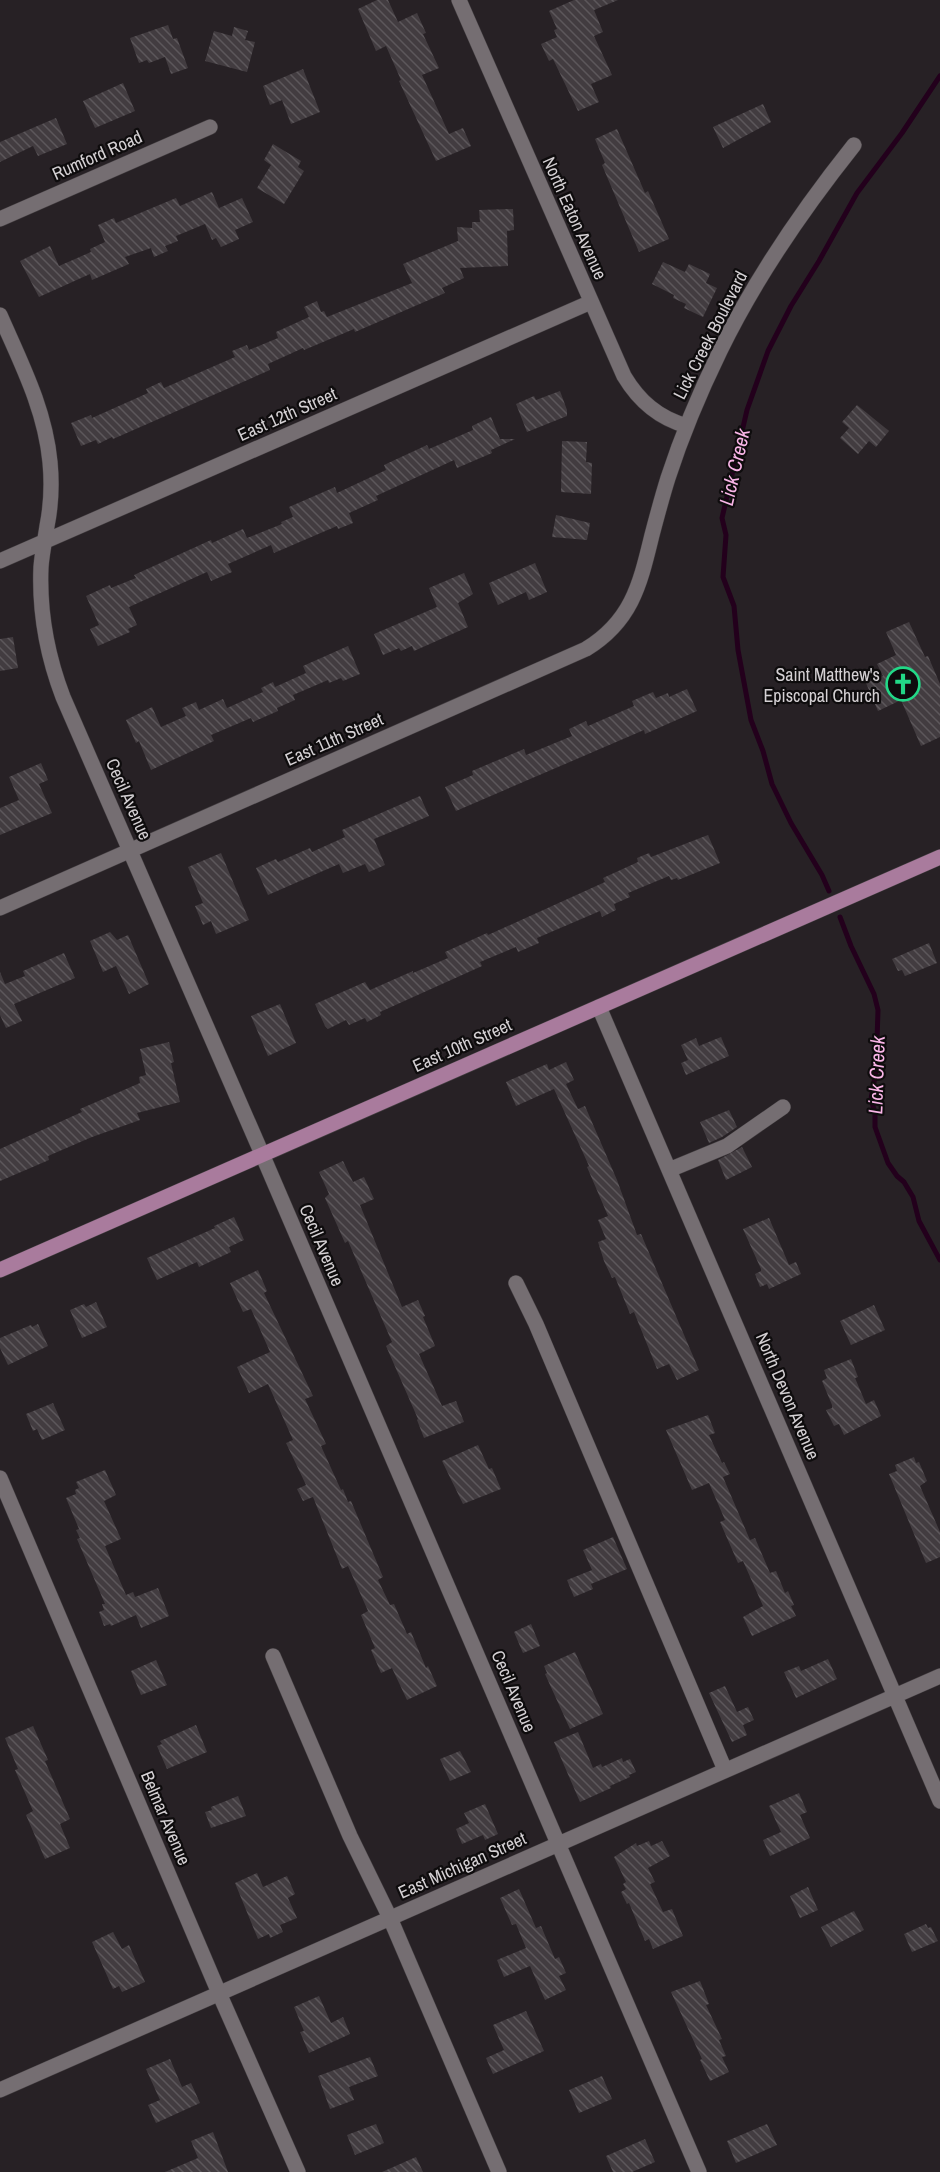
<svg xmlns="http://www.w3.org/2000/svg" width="940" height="2172" font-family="'Archivo Narrow',sans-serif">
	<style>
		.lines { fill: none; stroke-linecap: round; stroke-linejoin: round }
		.stream { stroke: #23001c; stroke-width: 5 }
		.building { fill: url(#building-back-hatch) }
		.minor-casing { stroke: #433e41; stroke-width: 16 }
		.major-casing { stroke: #433e41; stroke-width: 16 }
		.minor { stroke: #756e72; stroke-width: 15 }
		.major { stroke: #a97b9d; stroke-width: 15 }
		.labels { text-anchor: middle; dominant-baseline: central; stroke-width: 4.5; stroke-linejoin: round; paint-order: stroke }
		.street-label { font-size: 18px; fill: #d4d0d3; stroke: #0e0c0d }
		.poi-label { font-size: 18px; fill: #d4d0d3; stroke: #0e0c0d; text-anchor: end }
		.water-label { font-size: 20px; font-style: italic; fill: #f9b5e7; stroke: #0e0c0d }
	</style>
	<defs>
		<pattern id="building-back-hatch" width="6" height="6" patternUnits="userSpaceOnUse" patternTransform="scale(1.5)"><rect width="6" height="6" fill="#423c40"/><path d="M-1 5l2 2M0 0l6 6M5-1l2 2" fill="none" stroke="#5c575b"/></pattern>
	</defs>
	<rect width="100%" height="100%" fill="#272125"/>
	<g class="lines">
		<path class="stream" d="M829 891 822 875 791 823 772 784 763 751 751 720 738 650 734 606 723 577 726 535 722 518 747 410 768 351 791 306 819 261 857 193 902 133 940 76
			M840 917 851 946 874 994 878 1010 876 1071 871 1099 875 1113V1127L888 1163 897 1176 904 1182 913 1197 919 1221 940 1260"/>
	</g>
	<path class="building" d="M377 0H388L398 22 417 13 426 33 423 34 439 68 422 75 449 134 463 128 471 146 436 161 399 81 401 80 386 46 376 51 358 9Z
		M574 0H618L594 10 603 32 594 36 612 75 591 84 599 102 578 111 553 59 549 61 541 44 557 37 554 30 557 29 549 11Z
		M168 25 173 39 177 38 188 68 171 74 165 57 149 63 147 60 139 63 130 38Z
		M234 27 248 31 245 40 255 42 247 72 205 61 214 31 232 36Z
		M303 69 320 112 291 124 282 100 270 105 263 86Z
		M123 83 135 111 95 128 83 101Z
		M763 104 771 122 723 148 713 127Z
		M56 118 67 144 38 156 33 146 0 162V142Z
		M617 129 645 193 648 191 669 239 639 252 602 165 605 163 595 139Z
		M273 144 301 161 298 167 304 171 284 204 257 188 271 165 264 160Z
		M212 192 219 208 242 198 253 222 235 230 239 239 221 247 216 238 212 240 205 224 176 236 178 241 165 246 168 251 154 257 151 248 125 257 129 264 92 280 90 274 39 297 20 261 50 246 59 266 91 252 90 249 105 242 98 225 114 218 116 223 176 198 180 206Z
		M513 209 514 230 507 231 508 266 460 268 464 278 442 288 445 293 355 332 354 329 304 350 303 348 268 364 270 370 113 439 112 437 98 444 96 440 81 446 71 423 91 415 92 418 148 393 146 389 161 382 164 388 235 357 232 351 247 345 249 350 278 338 276 332 309 317 304 307 317 301 321 312 324 311 327 317 412 283 403 264 458 241 457 227 472 228V222H480L479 210Z
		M663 262 685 272 689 264 710 274 706 283 717 288 703 317 684 308 686 304 673 298 674 295 652 284Z
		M560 391 567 410V416L527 432 516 404 534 396 536 400Z
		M857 405 889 431 876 447 869 441 858 454 840 438 849 428 842 422Z
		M491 417 500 439H515L491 450 492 453 457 468 454 460 376 496 378 500 349 513 353 523 338 529 337 526 274 553 271 545 228 564 232 572 211 581 207 572 129 607 137 625 128 629 130 632 98 646 90 629 99 625 86 596 110 585 111 588 136 578 134 575 211 540 212 543 243 529 247 538 282 524 281 522 293 517 289 507 335 487 337 493 386 470 384 465 427 445 429 449 473 430 472 426Z
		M562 441 587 442 586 462 592 463 591 494 561 492Z
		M556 515 590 523 587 540 552 537Z
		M535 563 547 592 529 600 526 592 498 605 489 583Z
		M464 573 473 594 458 603 468 627 414 651 412 646 401 651 399 648 383 655 374 634 437 607 429 588Z
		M909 622 925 657 928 656 940 684V737L921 746 901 700 878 711 866 683 883 676 877 664 896 655 886 632Z
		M13 637 18 668 0 671V639Z
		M348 646 360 674 343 681 341 678 329 683 328 680 293 695 295 700 277 708 278 711 253 722 251 718 211 735 214 741 151 770 139 741 136 743 126 720 152 707 161 727 186 716 182 708 196 702 199 710 223 699 227 708 263 692 261 688 273 682 275 687 306 673 303 666Z
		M687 689 697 711 645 734 644 730 456 811 445 787 473 775 472 771 524 749 526 755 572 736 569 729 586 721 588 726 634 706 632 701 653 692 656 698 668 693 669 697Z
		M41 763 48 780 39 784 52 813 0 835V808L19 800 9 777Z
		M420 796 429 816 374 839 385 865 369 872 365 864 343 873 339 864 268 895 256 868 276 859 278 862 310 848 312 852 345 837 342 830Z
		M708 835 720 863 678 880 677 878 671 880 669 876 628 893 630 897 614 904 616 910 602 917 600 911 537 938 539 943 518 952 516 947 480 962 482 966 380 1012 381 1015 367 1022 365 1018 349 1025 346 1020 328 1029 325 1026 315 1004 365 982 370 990 413 971V973L448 958 445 952 487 933 488 935 605 882 603 878 638 862 637 858 649 853 651 857Z
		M221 853 249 920 216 934 211 921 203 925 195 906 203 903 188 867Z
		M110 932 117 940 128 935 149 984 129 994 116 966 103 972 90 941Z
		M929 943 937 963 905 976 902 970 898 971 892 959Z
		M64 953 75 978 14 1004 22 1021 6 1028 0 1015V972L5 984 25 976 23 971Z
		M280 1004 296 1043 268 1056 251 1016Z
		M721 1037 729 1056 686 1075 681 1063 688 1060 681 1045 696 1038 699 1046Z
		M169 1042 174 1062 171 1063 180 1102 137 1113 140 1120 92 1137 48 1156 49 1160 0 1181V1149L82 1112 80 1109 140 1083 139 1077 146 1075 140 1049Z
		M566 1062 574 1080 566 1084 578 1109 585 1106 617 1180 637 1235 641 1234 699 1370 677 1380 669 1364 657 1369 634 1312 630 1314 615 1277 612 1278 604 1261 598 1242 606 1239 598 1220 608 1216 587 1167 589 1166 554 1089 516 1106 506 1082 547 1064 549 1070Z
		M729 1110 737 1127 722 1137 709 1143 700 1122Z
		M742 1147 752 1167 726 1180 718 1160Z
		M343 1161 353 1182 364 1177 374 1199 360 1205 402 1307 418 1300 425 1316 423 1317 435 1346 419 1354 442 1406 456 1401 464 1422 424 1438 417 1420 418 1419 386 1346 392 1342 348 1241 345 1243 325 1198 329 1194 319 1172Z
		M234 1217 244 1240 229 1247 231 1252 199 1267 197 1262 157 1280 147 1258 215 1228 214 1226Z
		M769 1218 789 1265 796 1262 801 1274 769 1289 767 1284 760 1287 755 1274 761 1271V1269L743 1229Z
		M258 1270 267 1291 264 1293 313 1396 305 1399 326 1444 321 1446 341 1490 343 1489 348 1502 351 1501 383 1577 378 1580 390 1605 394 1604 407 1634 411 1632 426 1668 428 1666 437 1686 407 1700 392 1668 381 1673 371 1650 375 1648 361 1615 368 1611 348 1566 342 1569 313 1497 303 1501 297 1489 306 1485 286 1443 293 1440 268 1384 249 1393 237 1367 270 1352 251 1309 243 1312 230 1283Z
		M96 1302 107 1327 82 1338 70 1310 84 1304 86 1307Z
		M874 1305 885 1330 851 1345 840 1321Z
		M38 1324 48 1346 8 1365 0 1348V1338L31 1325 32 1327Z
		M851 1359 858 1377 855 1378 866 1404 874 1400 881 1416 844 1435 839 1424 834 1426 826 1410 832 1408V1405L822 1381 827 1378 824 1370Z
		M53 1403 65 1430 42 1440 37 1429 33 1431 26 1414Z
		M708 1415 715 1433 709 1435 722 1463 724 1462 730 1474 723 1477 750 1540 755 1538 770 1573 776 1571 785 1593 788 1591 794 1605 791 1606 796 1616 752 1636 743 1617 763 1606 743 1561 738 1563 720 1522 725 1520 709 1483 692 1490 666 1430Z
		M478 1445 489 1469 492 1468 501 1489 463 1504 442 1461Z
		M914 1457 916 1463 919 1462 927 1481 920 1486 940 1532V1557L926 1563 889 1474 897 1471 895 1465Z
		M105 1470 116 1495 104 1501 121 1539 105 1546 126 1595 133 1592 135 1597 158 1588 169 1616 141 1628 136 1615 111 1626 110 1624 104 1626 99 1612 104 1610 102 1604H105L77 1539 80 1538 76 1530 79 1529 66 1498 76 1494 75 1490 79 1488 76 1482Z
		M613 1537 627 1569 591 1584 593 1589 574 1597 567 1580 592 1570 583 1550Z
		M531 1624 540 1646 523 1653 514 1632Z
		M575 1652 603 1714 570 1729 545 1674 547 1673 544 1666Z
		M828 1659 837 1679 796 1698 784 1672 799 1666 801 1671Z
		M156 1660 167 1685 141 1695 131 1671Z
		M725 1686 737 1712 748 1707 754 1720 743 1725 747 1735 732 1742 709 1693Z
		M196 1725 207 1752 167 1769 157 1746 162 1744 160 1741Z
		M33 1726 48 1760 45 1761 70 1819 60 1824 70 1848 45 1859 26 1815 33 1811 15 1770 18 1769 5 1738Z
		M578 1732 593 1768 601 1764 602 1767 622 1758 623 1762 630 1759 636 1772 629 1775 630 1777 610 1786 611 1788 580 1802 554 1742Z
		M460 1751 471 1772 450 1781 440 1759Z
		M799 1793 807 1812 800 1815 810 1838 770 1856 763 1840 781 1832 769 1806Z
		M238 1796 246 1816 211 1828 205 1812 212 1810 211 1807Z
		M485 1804 498 1834 485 1840 483 1835 462 1844 456 1829 469 1823 464 1813Z
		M649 1841 651 1846 662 1841 670 1856 648 1868 655 1882 650 1884 663 1912 672 1909 683 1936 653 1949 649 1939 645 1941 629 1903 627 1904 621 1892 626 1889 623 1884 626 1882 614 1857 636 1843 637 1846Z
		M257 1873 263 1887 287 1876 295 1894 288 1898 297 1918 280 1925 283 1932 270 1938 269 1934 258 1939 235 1883Z
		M808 1887 818 1910 800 1918 790 1896Z
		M519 1889 536 1928 541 1926 555 1959 559 1957 566 1973 559 1976 566 1990 545 2000 530 1966 504 1977 497 1960 526 1948 516 1924 512 1925 500 1898Z
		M854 1911 864 1930 831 1947 821 1927Z
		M926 1924 928 1928 931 1927 938 1941 912 1952 904 1934Z
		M113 1932 122 1949 129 1945 145 1982 122 1992 119 1986 113 1989 92 1942Z
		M700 1981 709 2004 706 2005 722 2039 719 2040 726 2056 722 2057 729 2072 710 2081 700 2060 702 2059 671 1992Z
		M319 1996 331 2023 343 2017 350 2034 309 2053 300 2032 304 2031 294 2007Z
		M526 2011 544 2051 493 2074 486 2058 504 2050 493 2025Z
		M370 2057 378 2076 349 2087 354 2100 330 2109 318 2076Z
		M170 2059 182 2087 191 2083 200 2103 156 2123 148 2105 160 2100 146 2069Z
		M602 2076 612 2099 579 2113 569 2090Z
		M376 2124 384 2143 355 2155 347 2135Z
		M767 2124 777 2145 736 2163 727 2141Z
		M213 2132 228 2172H165L198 2158 191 2141Z
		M645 2139 655 2162 632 2172H613L606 2156Z
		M416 2157 423 2172H382Z"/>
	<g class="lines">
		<defs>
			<path id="minor" d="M459 0 624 376C639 401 658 418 687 426
				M0 219 210 127
				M0 315C21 363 45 409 50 462 52 483 51 506 47 526 45 540 42 553 41 567 39 613 47 655 63 697L262 1154 699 2172
				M0 561 591 302
				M0 908 586 649C632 621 640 584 652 535 657 516 662 497 668 478 682 435 700 392 720 351 756 277 803 209 854 145
				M599 1007 940 1801
				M669 1170 727 1146 783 1107
				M516 1283 536 1324 725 1770
				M0 1478 219 1993 298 2172
				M273 1656 350 1836 390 1918 499 2172
				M0 2090 940 1676"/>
			<path id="major" d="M0 1270 940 857"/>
		</defs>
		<use href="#minor" class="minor-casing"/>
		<use href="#major" class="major-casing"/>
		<use href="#minor" class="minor"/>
		<use href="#major" class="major"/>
	</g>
	<defs>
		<symbol id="church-ring" viewBox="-11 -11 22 22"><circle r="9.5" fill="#0e0c0d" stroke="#22d887" stroke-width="1.5"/><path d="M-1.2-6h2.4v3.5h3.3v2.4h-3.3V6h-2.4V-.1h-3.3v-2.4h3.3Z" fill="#22d887"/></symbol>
	</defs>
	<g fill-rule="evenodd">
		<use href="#church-ring" x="884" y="665" width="38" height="38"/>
	</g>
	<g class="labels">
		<g class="street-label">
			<text transform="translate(97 155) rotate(-24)">Rumford Road</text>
			<text transform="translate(575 218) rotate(66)">North Eaton Avenue</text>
			<text transform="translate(710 335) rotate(-63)">Lick Creek Boulevard</text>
			<text transform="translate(287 414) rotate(-24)">East 12th Street</text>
			<text transform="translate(334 739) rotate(-24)">East 11th Street</text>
			<text transform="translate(129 799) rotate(66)">Cecil Avenue</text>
			<text transform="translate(462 1045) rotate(-24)">East 10th Street</text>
			<text transform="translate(322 1245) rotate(67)">Cecil Avenue</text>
			<text transform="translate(788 1396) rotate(67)">North Devon Avenue</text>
			<text transform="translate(514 1691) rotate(67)">Cecil Avenue</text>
			<text transform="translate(166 1818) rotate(67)">Belmar Avenue</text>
			<text transform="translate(462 1865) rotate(-24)">East Michigan Street</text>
		</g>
		<g class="poi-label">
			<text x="880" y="674">Saint Matthew's<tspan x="880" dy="21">Episcopal Church</tspan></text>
		</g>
		<g class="water-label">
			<text transform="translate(734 467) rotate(-77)">Lick Creek</text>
			<text transform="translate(876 1075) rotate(-88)">Lick Creek</text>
		</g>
	</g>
</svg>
